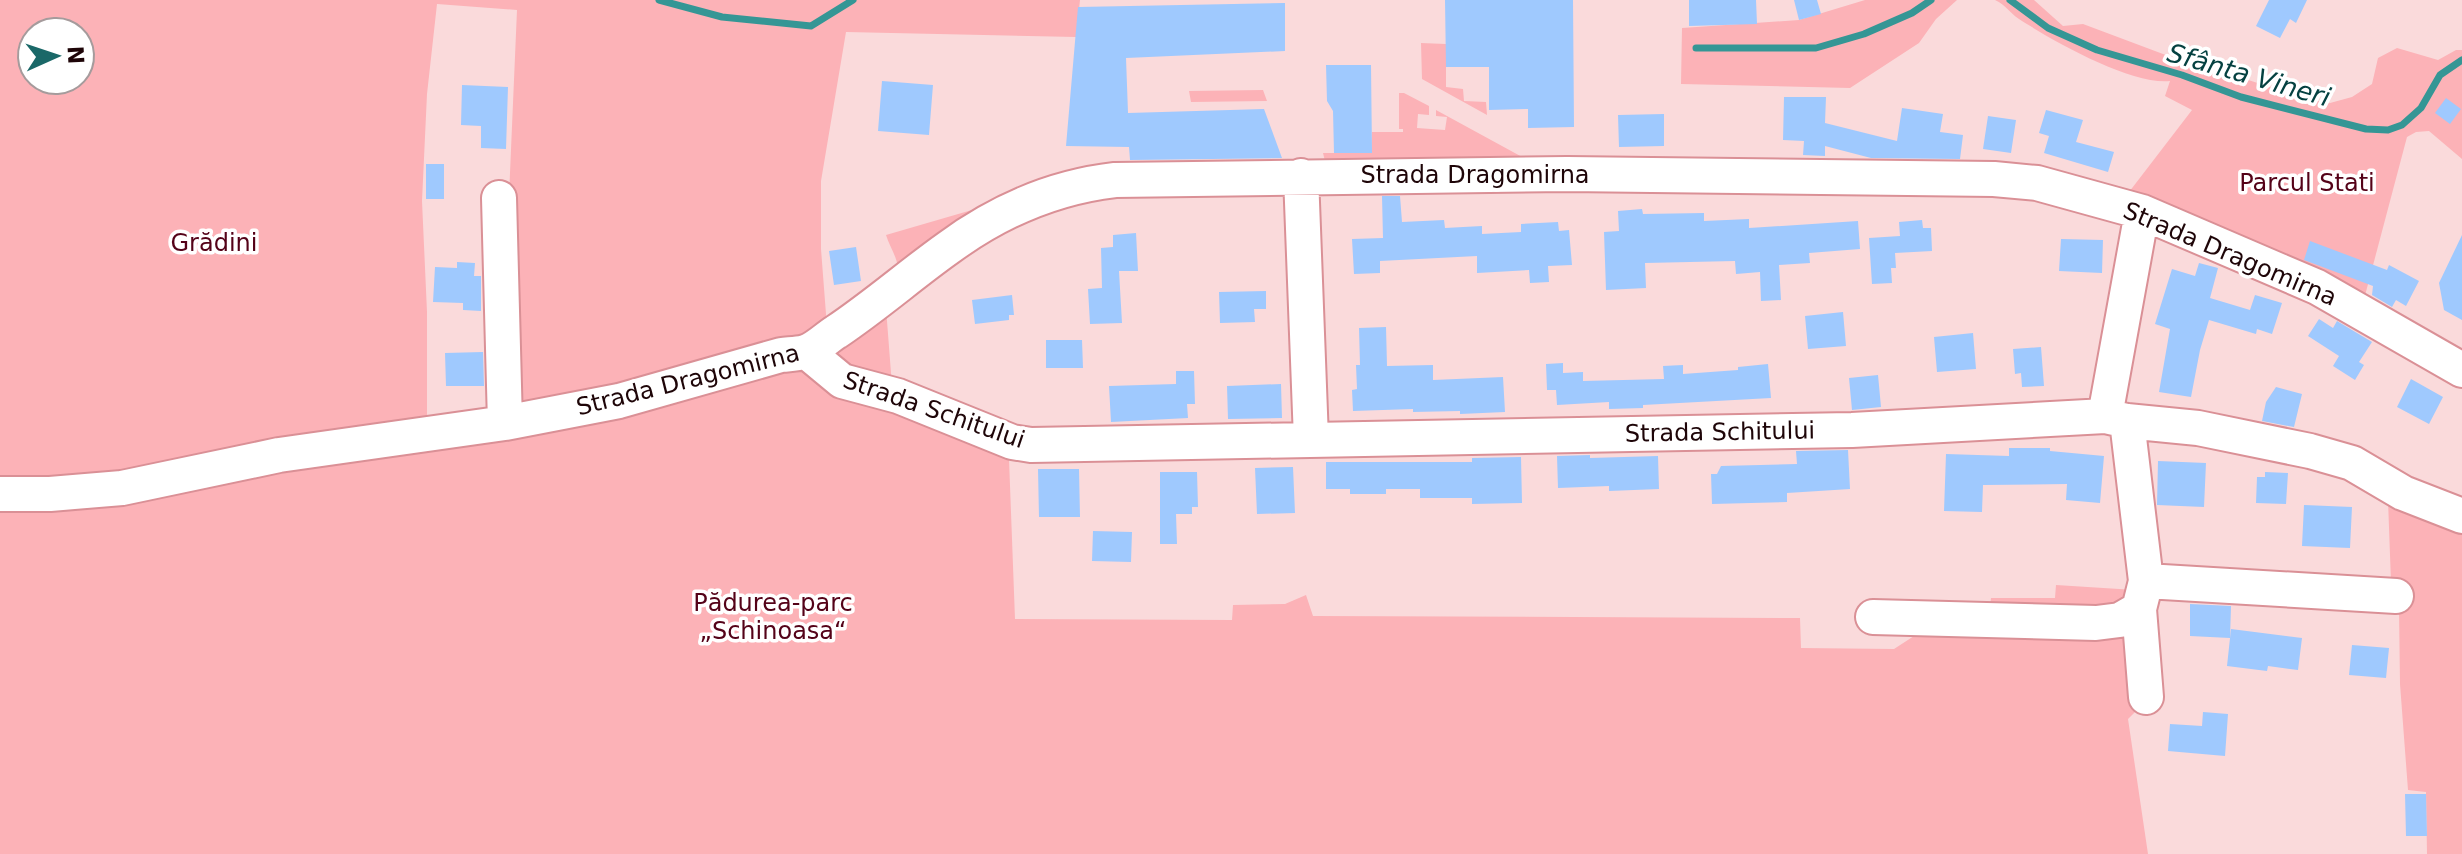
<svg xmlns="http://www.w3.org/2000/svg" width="2462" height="854" font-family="'DejaVu Sans',sans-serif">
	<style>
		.green { fill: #fcb2b7; fill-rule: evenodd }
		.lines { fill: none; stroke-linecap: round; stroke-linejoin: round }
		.stream { stroke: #359695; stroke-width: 7 }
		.building { fill: #9fc9fe }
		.minor-casing { stroke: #da9096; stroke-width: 38 }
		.minor { stroke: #fff; stroke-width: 34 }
		.labels { text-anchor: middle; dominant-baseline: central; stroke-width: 7; stroke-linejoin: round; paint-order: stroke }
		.street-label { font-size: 24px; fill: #1e0508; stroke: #fff }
		.park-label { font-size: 24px; fill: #540218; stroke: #fff }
		.water-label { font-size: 26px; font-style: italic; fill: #054141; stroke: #fff }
	</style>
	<rect width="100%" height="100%" fill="#fadadb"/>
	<path class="green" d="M0 0H1080L1076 37 846 32 821 181V249L827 327 704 366 518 408 509 196 517 10 437 4 427 94 422 201 427 312V423L116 476 0 480ZM32 32H80V80H32Z
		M1865 0H1957L1936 19 1919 43 1850 88 1681 84 1682 28 1799 20Z
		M1995 0H2034L2063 26 2083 24 2171 57 2172 55 2306 99 2330 103 2352 97 2372 84 2378 58 2397 48 2438 60 2456 50H2462V159L2429 131 2416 132 2407 137 2363 303 2126 196 2192 110 2165 96 2170 81C2131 85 2053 41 2019 19 2010 13 2006 5 1995 0Z
		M1421 43 1446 44V87L1463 89 1464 101 1486 102 1487 115 1422 79Z
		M1263 90 1267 101 1191 102 1189 91Z
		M1399 93H1404L1429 106V115L1418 114 1417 128 1445 130 1447 117 1436 116V110L1524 158 1326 165 1323 153H1371L1372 132H1403V129H1399Z
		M996 203 898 269C897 256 890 248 886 235Z
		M886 308 892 386 835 370 834 342Z
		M794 365 891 405 1009 459 1015 619 1232 620 1233 605 1285 604 1306 595 1313 616 1800 618 1801 648 1894 649 1931 625 2129 627 2138 709 2128 719 2148 854H0V507L119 502 409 451Z
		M2388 500 2462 524V854H2427L2426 792 2408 790 2400 684 2399 608 2391 582Z
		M2056 585 2135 590 2119 613 1989 616 1991 598H2055Z"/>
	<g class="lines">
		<path class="stream" d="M659 0 722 17 811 26 853 0
			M2010 0 2048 28 2097 50 2182 75 2241 97 2366 129 2388 130 2402 125 2421 108 2440 75 2462 60
			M1696 48H1816L1864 34 1912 13 1931 0"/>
	</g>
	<path class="building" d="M1445 0H1573L1574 127 1528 128V109L1489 110V67H1446Z
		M1689 0H1756L1757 24 1689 26Z
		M1794 0H1817L1821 14 1799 20Z
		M2269 0H2307L2296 23 2290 19 2280 38 2256 26Z
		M1285 3V51L1126 58 1128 113 1264 109 1282 158 1130 160 1129 147 1066 146 1078 7Z
		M1326 65H1371L1372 153H1334L1333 111 1327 101Z
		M882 81 933 85 929 135 878 131Z
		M462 85 508 87 506 149 481 148V126L461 125Z
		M1784 97H1826L1825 123 1897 141 1902 108 1943 114 1940 132 1963 135 1960 159 1871 158 1825 146V156L1803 155 1804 141 1783 140Z
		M2446 98 2461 109 2450 124 2435 113Z
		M2046 110 2083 120 2076 142 2114 152 2108 172 2044 153 2049 136 2039 133Z
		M1664 114V146L1619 147 1618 115Z
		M1988 116 2016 120 2011 153 1983 149Z
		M426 164H444V199H426Z
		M1382 196H1400L1402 222 1444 220 1445 228 1482 226V234L1521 232V224L1558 222 1559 231 1569 230 1572 265 1548 266 1549 282 1530 283 1529 270 1477 273V256L1380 261V273L1354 274 1352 239 1383 238Z
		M1642 209 1643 214 1704 213V221L1749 219V228L1858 221 1860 249 1809 253 1810 263 1779 265 1781 300 1761 301 1760 272 1736 274 1735 261 1645 263 1646 288 1606 290 1604 232 1619 231 1618 211Z
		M1922 220 1923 228H1931L1932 251 1895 253 1896 268H1891L1892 283 1872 284 1869 238 1900 236 1899 222Z
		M1136 233 1138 271H1119L1122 323 1090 324 1088 289 1102 288 1101 248 1113 247V235Z
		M2462 235V320L2444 310 2439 283Z
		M2061 239 2103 240 2102 273 2059 271Z
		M2310 241 2387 270 2389 265 2419 281 2406 306 2396 300 2392 307 2372 295 2373 286 2304 260Z
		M856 247 861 281 834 285 829 251Z
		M457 262 475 263 474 276H481V311L463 310V303L433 302 435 267 457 268Z
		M2199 263 2218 268 2210 298 2250 310 2255 295 2282 303 2272 334 2257 329 2256 334 2209 320 2200 350 2191 397 2159 392 2170 329 2155 324 2172 269 2195 276Z
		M1266 291V309H1254L1255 322 1220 323 1219 292Z
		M1012 295 1014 315H1009V320L975 324 972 300Z
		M1843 312 1846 346 1808 349 1805 316Z
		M2319 319 2333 328 2337 321 2372 342 2359 362 2364 365 2355 380 2333 366 2339 356 2308 336Z
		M1386 327 1387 366 1433 365V380L1503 377 1505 412 1460 414V411L1413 412V409L1353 411 1352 390 1357 389 1356 365H1360L1359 328Z
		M1973 333 1976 369 1937 372 1934 337Z
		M1046 340H1082L1083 368H1046Z
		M2041 347 2044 386 2022 387 2021 373 2015 374 2013 349Z
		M483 352 484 386H446L445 353Z
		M1563 363V373L1583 372V381L1664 379 1663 366 1683 365V374L1738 370V367L1768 364 1771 398 1643 405V408L1609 409V402L1557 405 1556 390H1547L1546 364Z
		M1176 371H1194L1195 404H1187L1188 418 1111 422 1109 386 1176 384Z
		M1878 375 1881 407 1852 410 1849 378Z
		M2411 379 2443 397 2429 424 2397 407Z
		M1281 384 1282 418 1228 419 1227 386Z
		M2276 387 2302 394 2294 427 2262 421 2266 402Z
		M2009 448H2050V451L2104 456 2100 503 2066 500 2067 484 1983 485 1982 512 1944 511 1946 454 2009 456Z
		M1848 450 1850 489 1787 493V502L1712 504 1711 474H1717L1721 466 1797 464 1796 451Z
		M1590 455V458L1658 456 1659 489 1609 491V486L1558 488 1557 456Z
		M1521 457 1522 503 1472 504V498H1420V489H1386V494H1350V489H1326V462H1472V458Z
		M2158 461 2206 463 2204 507 2157 505Z
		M1293 467 1295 513 1257 514 1255 468Z
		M1038 469H1079L1080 517H1039Z
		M1160 472H1197L1198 507H1192V514H1176L1177 544H1160Z
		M2265 472 2288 473 2286 504 2256 503 2257 477H2265Z
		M2304 505 2352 507 2350 548 2302 546Z
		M1093 531 1132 532 1131 562 1092 561Z
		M2190 604 2231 606 2230 638 2190 636Z
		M2231 629 2302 638 2298 670 2268 666 2267 671 2227 666Z
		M2352 645 2389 648 2386 678 2349 675Z
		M2203 712 2228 714 2225 756 2168 751 2170 724 2202 726Z
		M2405 794H2426L2427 836H2406Z"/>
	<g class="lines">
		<defs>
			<path id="minor" d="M1301 176 1311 439
				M499 198 505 423
				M807 352 842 381 898 396 1012 442 1031 445 1852 430 2105 416 2127 421 2198 428 2310 451 2352 463 2403 493 2462 516
				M2105 416 2142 212
				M2127 421 2146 581 2139 609 2146 697
				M0 494H50L122 488 279 455 505 423 619 401 781 355C789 354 798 354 805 352 816 349 826 338 836 332 875 306 910 275 948 248 997 212 1054 187 1115 180L1567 174 1994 179 2037 183 2142 212 2317 287 2462 370
				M2146 581 2396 596
				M1873 617 2096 623 2120 620 2139 609"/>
		</defs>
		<use href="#minor" class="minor-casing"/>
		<use href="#minor" class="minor"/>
	</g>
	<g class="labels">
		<g class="street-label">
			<text x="1475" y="175">Strada Dragomirna</text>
			<text transform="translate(2230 254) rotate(23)">Strada Dragomirna</text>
			<text transform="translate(688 380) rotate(-14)">Strada Dragomirna</text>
			<text transform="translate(934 410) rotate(19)">Strada Schitului</text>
			<text transform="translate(1720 432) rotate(-1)">Strada Schitului</text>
		</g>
		<g class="park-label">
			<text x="2307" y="183">Parcul Stati</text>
			<text x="214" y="243">Grădini</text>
			<text x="773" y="603">Pădurea-parc<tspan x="773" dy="28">„Schinoasa“</tspan></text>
		</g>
		<g class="water-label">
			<text transform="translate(2249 75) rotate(16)">Sfânta Vineri</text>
		</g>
	</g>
	<g transform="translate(56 56) rotate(87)"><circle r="38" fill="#ffffff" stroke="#a59b9c" stroke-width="2"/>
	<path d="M0-6L14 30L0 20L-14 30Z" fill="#1a6868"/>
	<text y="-12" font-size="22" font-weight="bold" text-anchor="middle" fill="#1e0508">N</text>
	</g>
</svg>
